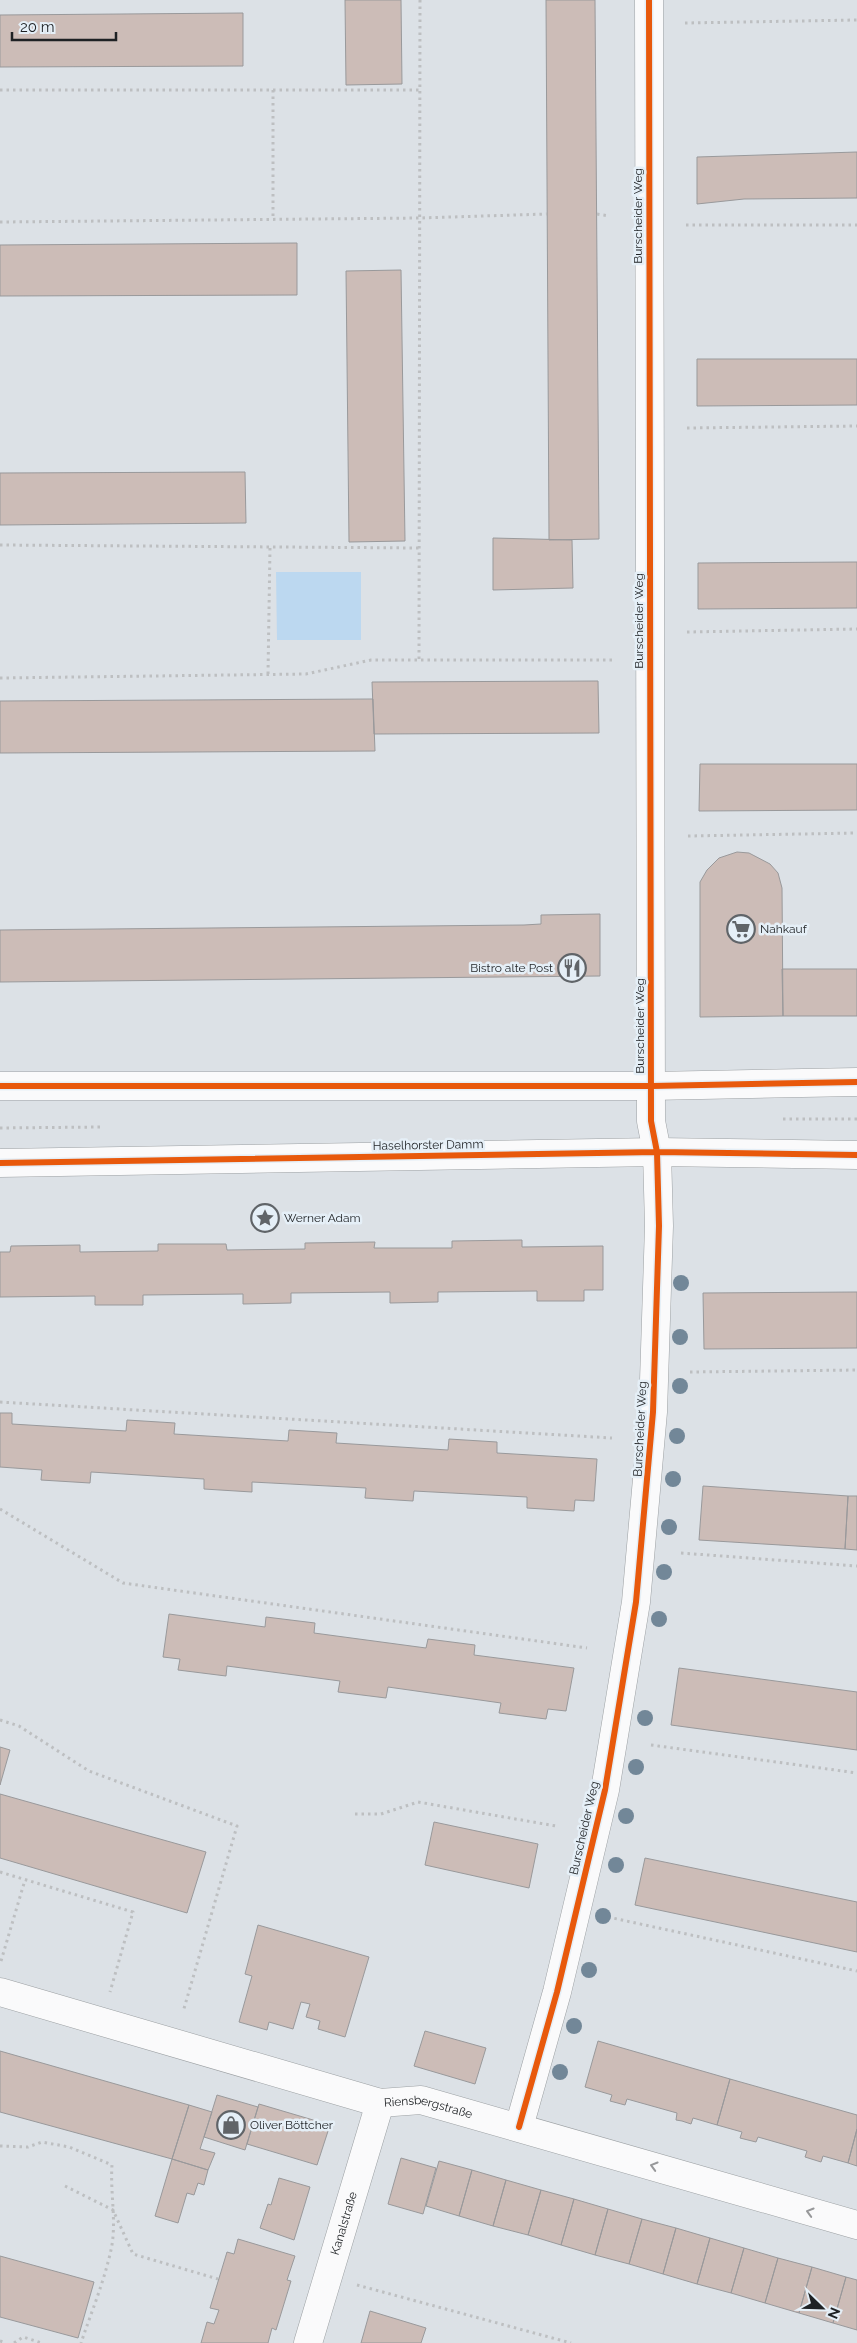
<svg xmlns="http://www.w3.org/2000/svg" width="857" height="2343" font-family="Raleway,sans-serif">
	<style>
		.green { fill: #bcd8f0 }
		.building { fill: #ccbcb7; stroke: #99999b }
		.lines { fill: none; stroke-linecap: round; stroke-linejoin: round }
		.street-casing { stroke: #9ca0a3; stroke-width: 29 }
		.secondary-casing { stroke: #9ca0a3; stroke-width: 29 }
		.path { stroke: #bdbfc1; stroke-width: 3; stroke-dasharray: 2.5 4; stroke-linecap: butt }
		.street { stroke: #fafafb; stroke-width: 28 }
		.secondary { stroke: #fafafb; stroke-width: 28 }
		.cycleway-casing { stroke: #e5eff7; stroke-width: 9 }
		.cycleway { stroke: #e8590c; stroke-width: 6 }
		.tree { fill: #728798 }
		.oneway { stroke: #97989a }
		.labels { text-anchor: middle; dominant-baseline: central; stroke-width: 5; stroke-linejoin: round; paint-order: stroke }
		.street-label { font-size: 12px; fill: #1e2124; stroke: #e5eff7 }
		.poi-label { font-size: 12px; fill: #1e2124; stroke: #e5eff7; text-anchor: start }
	</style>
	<rect width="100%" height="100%" fill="#dce1e6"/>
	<path class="green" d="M276 572H361V640H277Z"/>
	<path class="building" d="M345 0H401L402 84 346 85Z
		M546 0H595L599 539 549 540V538Z
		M243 13V66L0 67V15Z
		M857 152V198L744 199 697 204V157Z
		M297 243V295L0 296V245Z
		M401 270 405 541 349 542 346 271Z
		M697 359H857V405L697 406Z
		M245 472 246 523 0 525V473Z
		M493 538 572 540 573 588 493 590Z
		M857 562V608L698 609V563Z
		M598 681 599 733 374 734 372 682Z
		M373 699 375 751 0 753V701Z
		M700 764H857V810L699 811Z
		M737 852 749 853 770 864 778 873 782 888 783 1016 700 1017V882L707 870 719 858Z
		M600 914V976L0 982V930L524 925 541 924V915Z
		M782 969H857V1016H783Z
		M522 1240V1247L603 1246V1290H584V1301H537V1291L438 1292V1302L390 1303V1292L291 1293V1303L243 1304V1294L143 1295V1305H95V1296L0 1297V1252H10L11 1246 80 1245V1252L158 1251V1244H226L227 1250 305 1249V1243L375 1242 374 1248H452V1241Z
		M857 1292V1348L704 1349 703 1293Z
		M0 1413H12V1424L126 1431 127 1420 175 1423 174 1434 288 1441 289 1430 337 1433 336 1443 448 1450 449 1439 497 1442V1453L597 1459 594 1501 575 1500 574 1511 527 1508V1497L414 1491 413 1501 365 1498 366 1488 252 1482V1492L204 1489V1479L91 1472 90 1483 41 1480 42 1470 0 1467Z
		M703 1486 848 1496 845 1549 699 1540Z
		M848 1496H857V1550L845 1549Z
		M169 1614 265 1627 266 1617 315 1623 314 1633 426 1648 428 1639 475 1645 474 1655 574 1668 566 1711 548 1709 546 1719 499 1713 501 1703 388 1687 386 1698 338 1692 340 1681 227 1666 226 1676 178 1670 180 1659 163 1657Z
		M679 1668 857 1692V1750L671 1725Z
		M0 1747 10 1750 0 1785Z
		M0 1794 206 1852 187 1913 0 1858Z
		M434 1822 538 1844 529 1888 425 1865Z
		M645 1858 857 1902V1952L635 1905Z
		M258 1925 369 1957 345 2037 318 2029 320 2021 306 2017 310 2004 301 2002 293 2029 269 2022 267 2030 239 2022 252 1976 245 1974Z
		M425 2031 486 2048 475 2084 414 2066Z
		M598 2041 730 2079 717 2125 693 2118 691 2124 682 2121 676 2120 677 2113 627 2099 625 2105 610 2101 612 2095 585 2087Z
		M0 2051 189 2105 172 2159 0 2112Z
		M730 2079 857 2115V2129L848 2163 823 2156 821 2162 805 2157 807 2151 758 2137 756 2142 740 2138 742 2132 717 2125Z
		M217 2095 258 2107 245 2150 204 2137Z
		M259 2104 330 2125 317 2165 247 2144Z
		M189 2105 212 2112 200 2149 215 2153 208 2170 172 2159Z
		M857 2129V2166L848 2163Z
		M401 2158 436 2168 423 2214 388 2204Z
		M172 2159 208 2170 204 2185 198 2183 194 2195 187 2193 178 2223 155 2216Z
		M439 2161 472 2170 459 2216 426 2206Z
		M472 2170 506 2180 493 2226 459 2216Z
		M279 2178 310 2187 294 2240 260 2228 268 2204 271 2205Z
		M506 2180 541 2190 528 2235 493 2226Z
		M541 2190 574 2199 561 2245 528 2235Z
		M574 2199 608 2209 595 2255 561 2245Z
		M608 2209 642 2219 629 2264 595 2255Z
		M642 2219 676 2228 663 2274 629 2264Z
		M676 2228 710 2238 697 2284 663 2274Z
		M710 2238 744 2248 731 2293 697 2284Z
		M238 2239 295 2256 287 2280 291 2281 276 2330 272 2328 268 2343H201L207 2322 214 2324 219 2310 210 2308 227 2252 234 2254Z
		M744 2248 778 2258 765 2303 731 2293Z
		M0 2256 94 2282 78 2338 0 2317Z
		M778 2258 812 2267 799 2313 765 2303Z
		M812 2267 846 2277 833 2323 799 2313Z
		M846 2277 857 2280V2330L833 2323Z
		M370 2311 426 2328 421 2343H361Z"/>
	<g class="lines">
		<defs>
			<g id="street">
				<path id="s1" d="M0 1992 380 2103 421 2100 857 2225"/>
				<path d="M519 2127 557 1992 605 1790 636 1602 653 1412 659 1226 657 1152 651 1121 649 0"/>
				<path id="s2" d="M308 2343 380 2103"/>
			</g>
			<path id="secondary" d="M0 1086H652L857 1082
				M0 1163 657 1152 857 1155"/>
		</defs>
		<use href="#street" class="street-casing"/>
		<use href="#secondary" class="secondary-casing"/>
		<path class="path" d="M685 23 857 20
			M0 90H420
			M273 90V220
			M597 214 609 216
			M0 222 419 218 547 214
			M686 225H857
			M687 428 857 426
			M0 545 419 548
			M687 632 857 629
			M419 659 420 0
			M268 674 270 547
			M0 678 306 674 371 660H612
			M688 836 857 833
			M783 1119H857
			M0 1128 102 1127
			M690 1372 857 1370
			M0 1402 612 1438
			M0 1509 123 1583 587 1648
			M681 1553 857 1566
			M0 1720 19 1726 89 1771 237 1826 183 2012
			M651 1745 857 1773
			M355 1814H381L418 1802 556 1826
			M0 1872 133 1912 110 1992
			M608 1917 857 1971
			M1 1961 25 1880
			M0 2146 28 2147 42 2142 69 2147 112 2165C110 2193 117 2223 111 2250 104 2282 91 2313 81 2343
			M65 2186 113 2210 133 2254 218 2279
			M357 2285 571 2343
			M0 2341 6 2343
			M14 2343 23 2337 42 2343"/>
		<use href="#street" class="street"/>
		<use href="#secondary" class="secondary"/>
		<defs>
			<path id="cycleway" d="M0 1086H652L857 1082
				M0 1163 657 1152 857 1155
				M519 2127 557 1992 605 1790 636 1602 653 1412 659 1226 657 1152 651 1121 649 0"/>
		</defs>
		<use href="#cycleway" class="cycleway-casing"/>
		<use href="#cycleway" class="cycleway"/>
	</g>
	<g class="tree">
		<circle cx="681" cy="1283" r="8"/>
		<circle cx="680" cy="1337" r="8"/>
		<circle cx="680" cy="1386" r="8"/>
		<circle cx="677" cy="1436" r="8"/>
		<circle cx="673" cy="1479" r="8"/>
		<circle cx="669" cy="1527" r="8"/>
		<circle cx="664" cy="1572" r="8"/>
		<circle cx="659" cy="1619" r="8"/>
		<circle cx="645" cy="1718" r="8"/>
		<circle cx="636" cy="1767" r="8"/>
		<circle cx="626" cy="1816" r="8"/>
		<circle cx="616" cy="1865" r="8"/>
		<circle cx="603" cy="1916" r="8"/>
		<circle cx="589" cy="1970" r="8"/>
		<circle cx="574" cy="2026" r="8"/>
		<circle cx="560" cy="2072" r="8"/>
	</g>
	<defs><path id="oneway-chevron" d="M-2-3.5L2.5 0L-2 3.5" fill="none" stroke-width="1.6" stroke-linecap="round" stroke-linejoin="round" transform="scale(1.25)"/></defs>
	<g class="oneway">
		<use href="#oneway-chevron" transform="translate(654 2166) rotate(-164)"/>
		<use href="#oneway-chevron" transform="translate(810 2212) rotate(-164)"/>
	</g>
	<defs>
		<symbol id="supermarket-ring" viewBox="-11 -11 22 22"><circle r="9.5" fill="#e5eff7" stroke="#606468" stroke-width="1.5"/><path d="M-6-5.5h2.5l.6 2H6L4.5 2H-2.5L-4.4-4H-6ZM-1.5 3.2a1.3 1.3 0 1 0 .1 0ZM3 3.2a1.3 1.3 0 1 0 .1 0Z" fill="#606468"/></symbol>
		<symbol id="restaurant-ring" viewBox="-11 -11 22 22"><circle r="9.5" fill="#e5eff7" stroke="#606468" stroke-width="1.5"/><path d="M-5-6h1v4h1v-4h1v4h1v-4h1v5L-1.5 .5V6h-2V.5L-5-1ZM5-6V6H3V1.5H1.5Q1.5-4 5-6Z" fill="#606468"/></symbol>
		<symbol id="sight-ring" viewBox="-11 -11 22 22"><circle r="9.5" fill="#e5eff7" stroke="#606468" stroke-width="1.5"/><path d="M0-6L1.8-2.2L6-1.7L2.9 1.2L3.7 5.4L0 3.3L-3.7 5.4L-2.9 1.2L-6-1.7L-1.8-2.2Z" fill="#606468"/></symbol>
		<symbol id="shop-ring" viewBox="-11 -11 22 22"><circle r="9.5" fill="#e5eff7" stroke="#606468" stroke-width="1.5"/><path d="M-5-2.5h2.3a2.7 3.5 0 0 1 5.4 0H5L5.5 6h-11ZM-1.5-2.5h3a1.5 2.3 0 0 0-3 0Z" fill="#606468"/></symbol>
	</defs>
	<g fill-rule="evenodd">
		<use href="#supermarket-ring" x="725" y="913" width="32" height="32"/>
		<use href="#restaurant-ring" x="556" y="952" width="32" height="32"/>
		<use href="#sight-ring" x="249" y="1202" width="32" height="32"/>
		<use href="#shop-ring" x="215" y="2109" width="32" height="32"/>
	</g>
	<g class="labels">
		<g class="street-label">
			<text transform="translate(638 216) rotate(-90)">Burscheider Weg</text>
			<text transform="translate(639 621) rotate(-90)">Burscheider Weg</text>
			<text transform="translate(640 1026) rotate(-90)">Burscheider Weg</text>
			<text transform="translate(428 1145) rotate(-1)">Haselhorster Damm</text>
			<text transform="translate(640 1429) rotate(-87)">Burscheider Weg</text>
			<text transform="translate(584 1828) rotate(-77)">Burscheider Weg</text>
			<text stroke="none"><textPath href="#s1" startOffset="445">Riensbergstraße</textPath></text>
			<text stroke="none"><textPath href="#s2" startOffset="125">Kanalstraße</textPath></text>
		</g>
		<g class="poi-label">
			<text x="760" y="929">Nahkauf</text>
			<text x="553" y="968" text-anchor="end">Bistro alte Post</text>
			<text x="284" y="1218">Werner Adam</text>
			<text x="250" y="2125">Oliver Böttcher</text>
		</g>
	</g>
	<g transform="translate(822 2308) rotate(113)" stroke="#e5eff7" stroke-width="4" paint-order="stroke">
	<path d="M0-4L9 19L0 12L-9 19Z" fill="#1e2124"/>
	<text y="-8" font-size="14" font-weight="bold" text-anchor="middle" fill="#1e2124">N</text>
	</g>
	<path d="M12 32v8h104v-8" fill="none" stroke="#1e2124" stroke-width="2.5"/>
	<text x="20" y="32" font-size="15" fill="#1e2124" stroke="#e5eff7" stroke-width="4" paint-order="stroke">20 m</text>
</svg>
